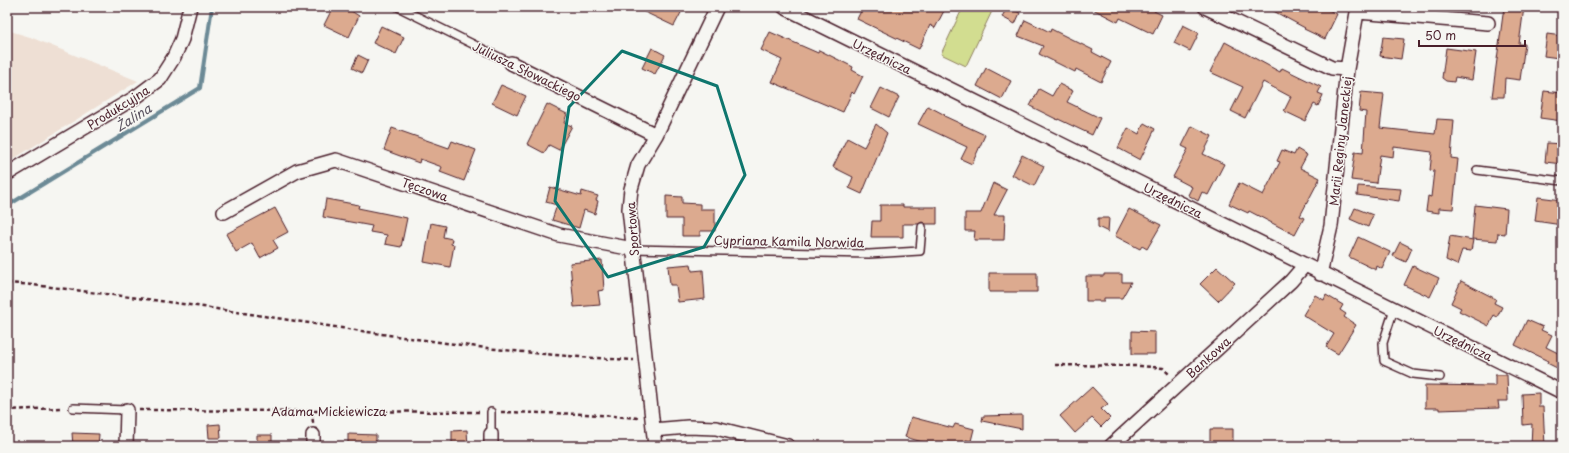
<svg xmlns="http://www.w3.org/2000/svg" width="1569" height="453" font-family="'Playpen Sans',sans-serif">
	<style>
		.built { fill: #eedfd4 }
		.green { fill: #d2dd90; stroke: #8e7e5e }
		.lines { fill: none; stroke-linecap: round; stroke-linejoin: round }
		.stream { stroke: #6c8a96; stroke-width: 4 }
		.building { fill: #dcaa8f; stroke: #4a1f2b }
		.service-casing { stroke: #4a1f2b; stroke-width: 10 }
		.minor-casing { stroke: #4a1f2b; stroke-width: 16 }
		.path { stroke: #4a1f2b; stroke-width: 2.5; stroke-dasharray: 4 3; stroke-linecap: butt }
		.service { stroke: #f6f6f2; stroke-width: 7 }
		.minor { stroke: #f6f6f2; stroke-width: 13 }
		.marked { fill: none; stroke: #0f766e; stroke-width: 3; stroke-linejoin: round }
		.labels { text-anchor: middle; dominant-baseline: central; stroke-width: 3; stroke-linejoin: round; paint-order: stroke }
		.street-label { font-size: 12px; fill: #4a1f2b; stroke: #f6f6f2 }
		.water-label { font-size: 13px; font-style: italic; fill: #5b5461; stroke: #f6f6f2 }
	</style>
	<rect width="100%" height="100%" fill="#f6f6f2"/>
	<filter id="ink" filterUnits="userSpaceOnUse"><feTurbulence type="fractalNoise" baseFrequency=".025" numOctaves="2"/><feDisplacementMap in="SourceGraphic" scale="8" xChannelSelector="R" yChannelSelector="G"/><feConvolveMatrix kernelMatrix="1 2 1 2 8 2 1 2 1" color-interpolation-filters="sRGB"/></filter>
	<g filter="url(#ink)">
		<path class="built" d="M7 30 30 37 138 81 7 163Z"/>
		<path class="green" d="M963 7H990L993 9 966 66 941 54Z"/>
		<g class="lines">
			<path class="stream" d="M7 206 200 88 212 7"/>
		</g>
		<path class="building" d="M333 7H345L359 16 349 37 324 25Z
			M634 7H684L674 26Z
			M863 7H946L935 28 930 25 919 49 857 19Z
			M1007 7 1020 13 1015 24 1002 17Z
			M1089 7H1156L1154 11 1162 15 1153 34 1120 18 1118 22Z
			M1266 7H1322L1337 14 1325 39 1304 29 1305 28Z
			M1504 7H1524L1519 44H1525L1520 80 1505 78 1504 97H1492Z
			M1025 20 1050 32 1051 29 1093 50 1092 52 1111 62 1101 82 1076 69 1075 72 1039 54 1043 46 1018 36Z
			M1183 25 1199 33 1190 51 1174 43Z
			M381 26 404 37 396 54 373 43Z
			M770 32 818 53 819 50 853 67 852 70 863 76 854 94 852 92 843 112 772 82 782 60 761 50Z
			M1547 34 1562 36 1559 58 1544 56Z
			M1383 37 1404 39 1401 59 1380 56Z
			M1225 42 1280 72 1282 68 1321 87 1318 93 1323 95 1318 106 1314 104 1305 121 1284 111 1291 97 1263 82 1245 118 1231 111 1243 87 1210 72Z
			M652 48 665 55 655 74 642 68Z
			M1446 48 1476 52 1472 80 1455 77 1454 82 1446 81 1442 78Z
			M358 55 368 60 362 73 352 68Z
			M986 68 1011 81 1002 99 977 86Z
			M1059 84 1073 91 1067 102 1100 118 1092 135 1058 119V120L1030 106 1039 89 1052 96Z
			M501 85 526 96 517 115 492 103Z
			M881 88 899 97 889 117 871 108Z
			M1544 91 1562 93V121L1540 118Z
			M1361 92 1384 94 1380 128 1435 134 1437 119 1454 120 1451 158 1458 159 1453 209 1439 208V213L1426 211 1428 196 1431 197 1434 171 1430 170 1432 152 1394 147 1393 157 1380 155 1376 183 1351 180 1355 152 1363 153 1366 112 1359 111Z
			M547 104 567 114 564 123 572 126 559 150 549 145 544 153 527 144Z
			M928 106 945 115 944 116 985 135 972 164 961 159 967 147 918 124Z
			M1144 123 1155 129 1140 160 1118 148 1128 128 1139 134Z
			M876 124 887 133 862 194 849 188 853 177 833 167 847 138 864 147Z
			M1192 126 1212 136 1203 154 1224 164 1208 195 1202 192 1198 201 1188 195 1192 187 1173 177 1188 149 1182 146Z
			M392 128 449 148 452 141 476 150 464 181 440 172 442 167 420 159 419 163 384 150Z
			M1547 143 1562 144V164L1545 162Z
			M1297 149 1307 155 1300 168 1320 178 1300 216 1304 218 1295 235 1249 211 1248 213 1229 204 1239 183 1263 195 1280 162 1277 161 1282 150 1294 155Z
			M1022 155 1044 166 1034 186 1012 175Z
			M993 183 1007 190 994 215H1005L1004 240H974L975 231H965V213H981Z
			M1358 186 1401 189 1399 201 1357 195Z
			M550 187 581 196 582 191 598 196 596 200 598 201 595 214 584 210 579 228 552 220 557 205 546 202Z
			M666 196 682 197V203L700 204V209H715V231H700V236H682V219H666Z
			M1538 197 1562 200V225L1535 221Z
			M326 199 359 205 358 208 407 218 401 247 385 244 387 235 370 232 372 226 323 217Z
			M880 205H903V207H937V224H926L922 222 918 224H903V237H871L872 221H880Z
			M1475 205 1507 209 1505 234 1498 233 1497 241 1472 239Z
			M275 208 288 232 273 240 278 248 260 258 252 243 236 252 226 234Z
			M1355 208 1373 215 1368 227 1350 219Z
			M1129 209 1161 225 1147 249 1142 246 1140 249 1115 236Z
			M1098 218H1109L1108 232 1098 227Z
			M431 223 445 226 443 237 452 239 451 244 454 245 450 267 424 262Z
			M1450 236 1473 240 1471 251 1462 250 1457 265 1446 260Z
			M1358 237 1390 252 1382 269 1377 266 1376 270 1349 257Z
			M1400 242 1412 248 1406 262 1393 256Z
			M602 260 604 290 598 291 600 305 574 307 570 263Z
			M691 264 692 271 703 270 705 299 678 302 676 285H670L668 266Z
			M1413 266 1439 278 1430 297 1404 285Z
			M1217 267 1235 283 1218 301 1200 284Z
			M989 273H1037V292H989Z
			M1104 274H1122V282H1131L1122 298H1104V301H1086V276H1104Z
			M1461 281 1496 299 1494 303 1502 307 1497 317 1494 315 1489 326 1459 311 1461 308 1451 303Z
			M1315 295 1324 300 1326 295 1343 305 1340 310 1346 314 1344 317 1356 325 1338 354 1326 347 1334 334 1303 315Z
			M1527 320 1543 327 1541 330 1552 335 1546 347 1562 355 1557 368 1547 363 1548 361 1515 345Z
			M1132 331 1155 332V354H1132Z
			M1495 375H1507L1508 401H1498L1499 408 1439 410V408H1425V385L1495 386Z
			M1092 387 1108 404 1101 409 1110 418 1101 427 1092 418 1075 433 1060 416Z
			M1539 393V407H1543L1545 446H1531L1532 424 1523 425 1522 394Z
			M1022 415V429L982 421 983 416Z
			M911 417 953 428 955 424 974 429 971 441 966 440 964 446H936L905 437Z
			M220 424 221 438H209L208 425Z
			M1210 429H1233V446H1210Z
			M467 430 468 446H452V431Z
			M72 433 99 434 98 446H73Z
			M348 434 376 435V446H348Z
			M257 435H272V446H257Z"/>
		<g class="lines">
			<defs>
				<path id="service" d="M398 7 511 63
					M1477 170 1562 181
					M633 249 869 254 920 251 922 227
					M1394 309 1383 343 1384 361 1413 374 1440 377
					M73 408 127 410
					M491 412V434"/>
				<path id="minor" d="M784 7 1562 392
					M1205 7 1332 68 1347 69
					M1358 12 1488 23
					M511 63 656 135
					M7 174 136 97 160 79 174 57 182 39 190 7
					M224 212 297 171 336 160 559 235 633 249
					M1320 274 1331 226 1347 69 1358 7
					M653 430 688 427 716 428 788 446
					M126 446 127 410
					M313 446V435
					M491 446V434
					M655 446 629 209 631 189 638 165 656 135 717 7
					M1111 446 1291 281 1304 266"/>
			</defs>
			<use href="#service" class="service-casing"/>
			<use href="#minor" class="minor-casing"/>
			<path class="path" d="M7 283C43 285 79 291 114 295 287 316 459 353 634 360
				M1055 365 1141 366 1163 368 1170 375
				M7 410 63 408
				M139 410 482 412
				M312 412 313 423
				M501 412 585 414 639 418"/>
			<use href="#service" class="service"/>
			<use href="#minor" class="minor"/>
		</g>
	</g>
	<path class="marked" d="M622 51 717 86 745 175 704 247 608 277 555 201 569 107Z"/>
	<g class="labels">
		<g class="street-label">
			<text transform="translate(882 56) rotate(26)">Urzędnicza</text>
			<text transform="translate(527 71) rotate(26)">Juliusza Słowackiego</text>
			<text transform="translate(118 107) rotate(-32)">Produkcyjna</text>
			<text transform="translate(1340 141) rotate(-84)">Marii Reginy Janeckiej</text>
			<text transform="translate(425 189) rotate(19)">Tęczowa</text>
			<text transform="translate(1173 200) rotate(26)">Urzędnicza</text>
			<text transform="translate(632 229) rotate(-94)">Sportowa</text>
			<text transform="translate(789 241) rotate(1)">Cypriana Kamila Norwida</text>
			<text transform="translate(1463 343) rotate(26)">Urzędnicza</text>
			<text transform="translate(1208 357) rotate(-42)">Bankowa</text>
			<text x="329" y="411">Adama Mickiewicza</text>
		</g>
		<g class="water-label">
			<text transform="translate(133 117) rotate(-32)">Żalina</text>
		</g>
	</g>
	<rect width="1569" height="453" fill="none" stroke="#f6f6f2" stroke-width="24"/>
	<rect x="12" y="12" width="1545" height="429" fill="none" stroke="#4a1f2b" stroke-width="1.5" filter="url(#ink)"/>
	<path d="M1419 40v6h106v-6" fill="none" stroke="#4a1f2b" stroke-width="2"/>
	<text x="1425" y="40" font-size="12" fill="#4a1f2b" stroke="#f6f6f2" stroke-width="3" paint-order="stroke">50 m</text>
</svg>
